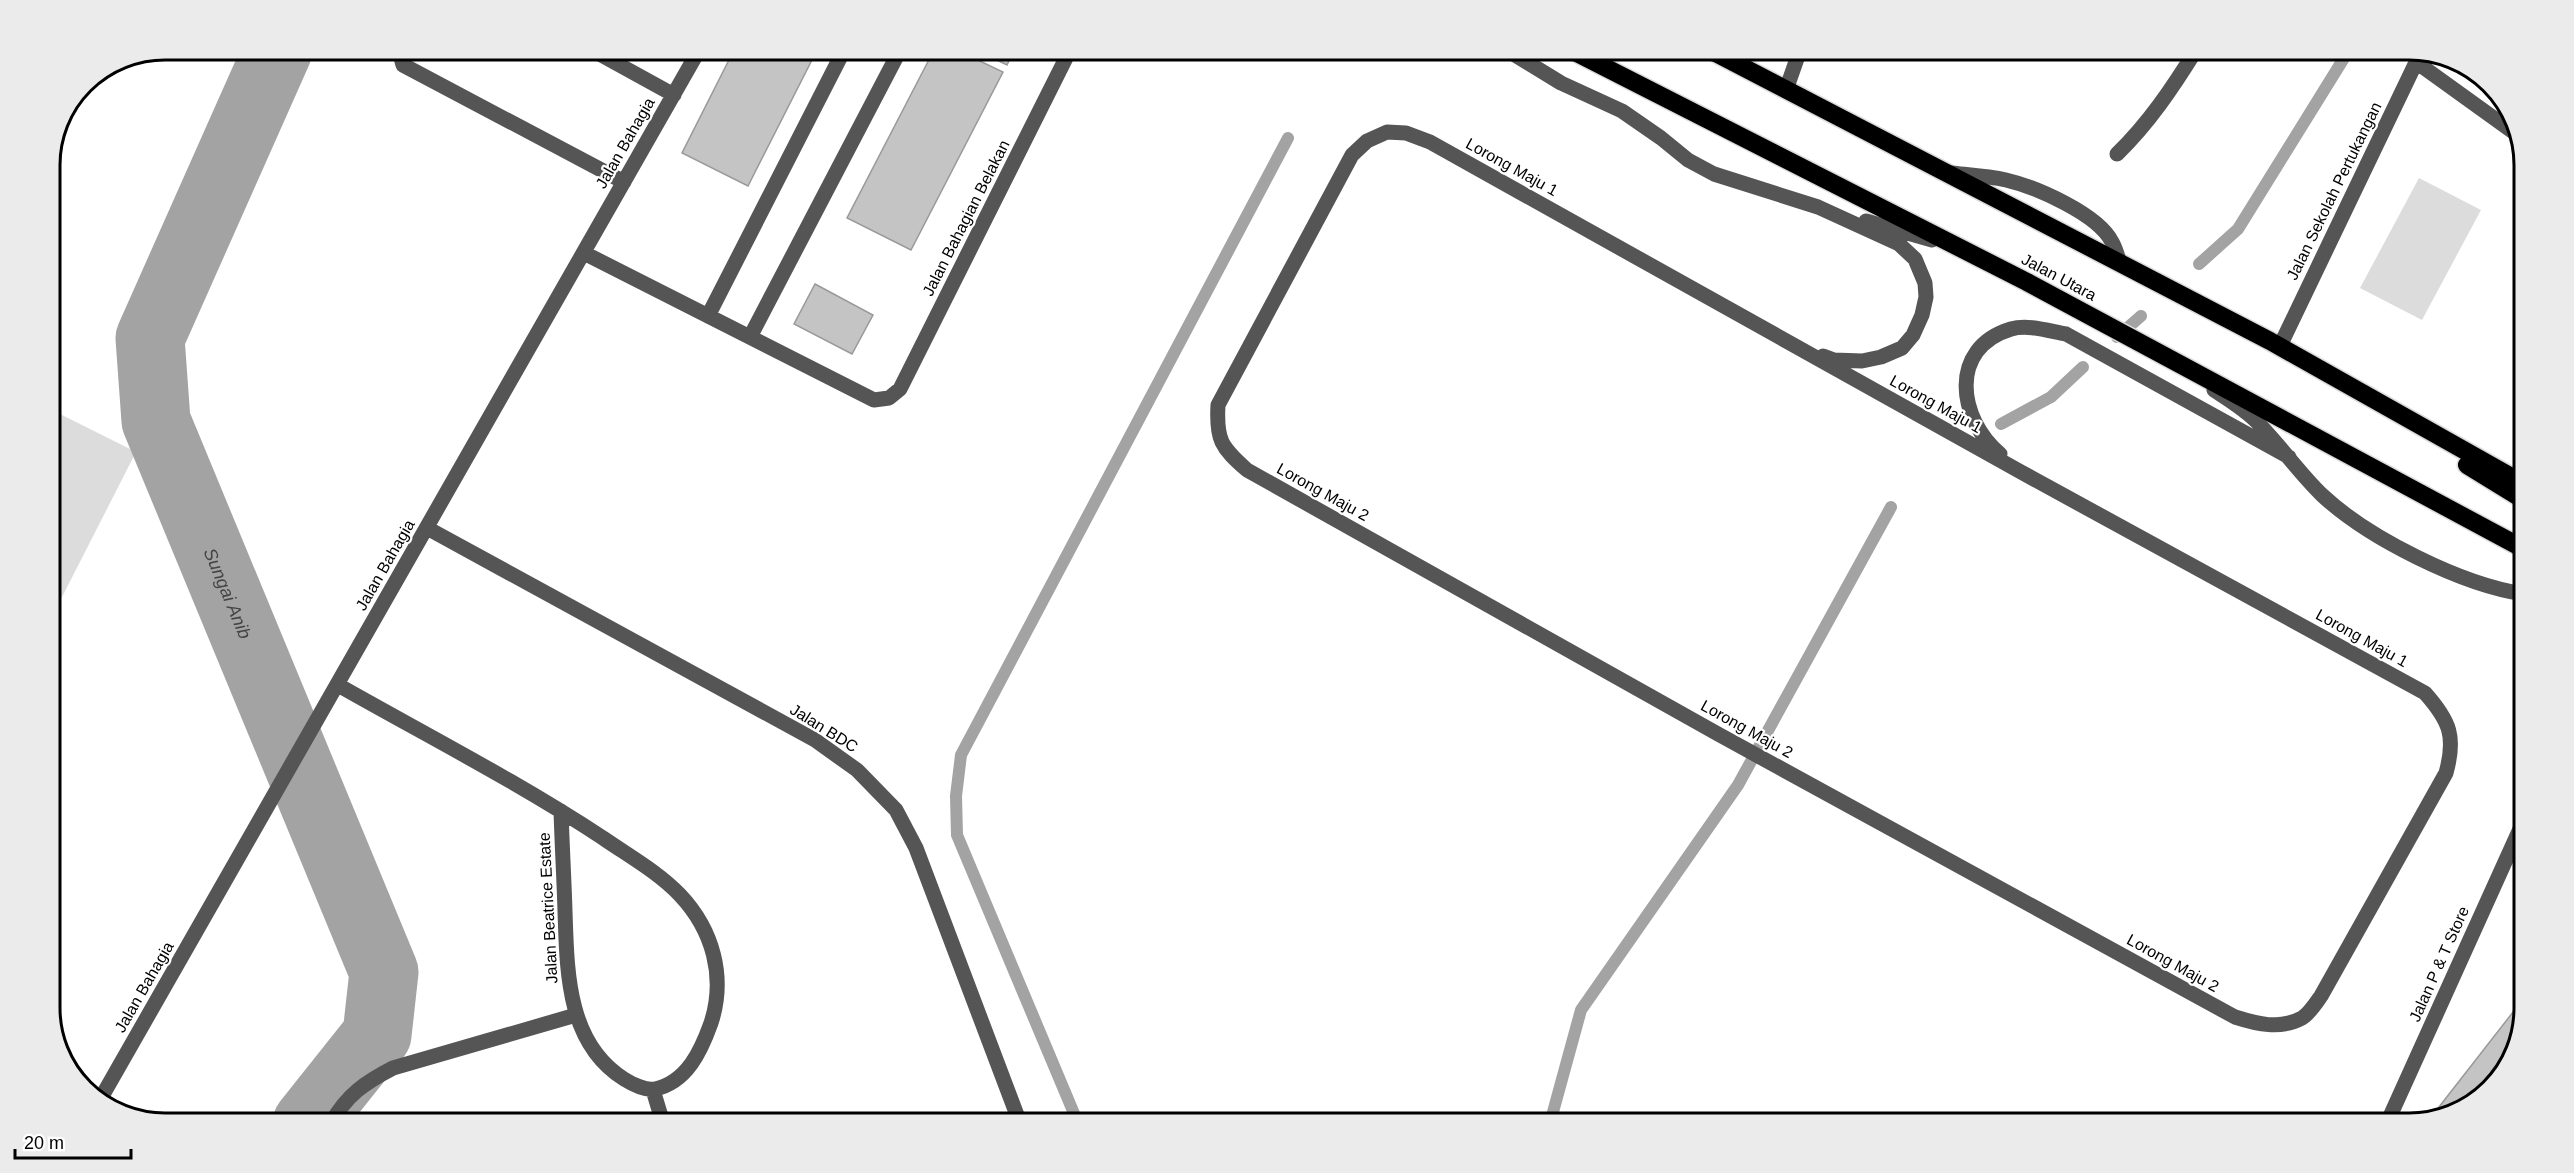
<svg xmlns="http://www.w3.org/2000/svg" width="2574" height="1173" font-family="Arial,sans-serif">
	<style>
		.grass { fill: #dcdcdc }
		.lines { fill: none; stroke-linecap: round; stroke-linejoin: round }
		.stream { stroke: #a3a3a3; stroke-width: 12 }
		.river { stroke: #a3a3a3; stroke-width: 69 }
		.building { fill: #c4c4c4; stroke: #999; stroke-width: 1.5 }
		.highway-casing { stroke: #dbdbdb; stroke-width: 21 }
		.minor { stroke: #555; stroke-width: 15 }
		.highway { stroke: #000; stroke-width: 18 }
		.labels { text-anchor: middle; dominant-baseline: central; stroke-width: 4.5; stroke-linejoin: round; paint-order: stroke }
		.street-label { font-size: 16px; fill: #000; stroke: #fff }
		.water-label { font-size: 18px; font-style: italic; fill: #444; stroke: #fff }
		.rim { fill: none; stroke: #000; stroke-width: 3 }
	</style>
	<rect width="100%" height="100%" fill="#fff"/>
	<path class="grass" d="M2419 178 2481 210 2422 320 2360 288Z
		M50 409 136 452 59 603 50 599Z"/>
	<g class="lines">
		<path class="stream" d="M2199 264 2238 229 2349 50
			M2117 337 2141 316
			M2001 424 2051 397 2083 367
			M1078 1123 957 835 956 796 961 755 1288 138
			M1550 1123 1581 1010 1738 785 1891 507"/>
		<path class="river" id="s1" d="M278 50 150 338 156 421 384 972 377 1035 307 1123"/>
	</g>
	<path class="building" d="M734 50H817L748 186 682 153Z
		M934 50H957L1003 72 911 250 847 218Z
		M976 50H1014L1007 65Z
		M815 284 873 315 852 354 794 324Z
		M2524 998 2516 1052 2473 1104 2432 1116Z"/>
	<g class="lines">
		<defs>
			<path id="highway" d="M1571 50 2027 282 2524 549
				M1710 50 2270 341 2524 484
				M2467 465 2524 500"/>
		</defs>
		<use href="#highway" class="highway-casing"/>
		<path class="minor" d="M399 50 403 65 624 182
			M595 50 594 51 674 95
			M1507 50 1561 83 1622 111 1661 138 1688 160 1714 174 1818 207 1899 244 1915 259 1925 283 1926 297 1922 315 1913 335 1902 348 1881 357 1862 361 1834 360 1823 356
			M2416 62 2516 134
			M1786 90 1800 50
			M1387 132 1406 133 1430 142 2021 472 2425 693C2450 721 2456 737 2446 773L2321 996C2316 1003 2309 1014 2302 1018 2280 1030 2257 1024 2235 1017L1718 734 1247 470C1221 447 1216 440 1218 405L1352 155 1367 141Z
			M2117 154C2149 123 2173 87 2196 50
			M1951 173C1970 175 1988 176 2006 180 2036 187 2098 214 2112 242 2116 249 2118 257 2120 264
			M1866 221 1932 240
			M584 253 874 400 889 398 900 389 1070 50
			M708 316 844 50
			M750 337 900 50
			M2280 346 2421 52
			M2214 390C2229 400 2246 410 2258 423 2280 445 2299 473 2322 495 2368 538 2462 585 2524 594
			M2000 454C1958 419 1948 348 2011 329 2028 324 2049 331 2066 334L2289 457
			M427 528 815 740 857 770 896 810 916 848 1020 1123
			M338 685C426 735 518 782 603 838 629 856 658 872 680 895 713 930 726 977 711 1023 701 1051 687 1082 655 1089 646 1091 632 1084 624 1079 567 1043 567 972 565 911 564 878 562 844 561 811
			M653 1090 663 1123
			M101 1098 699 50
			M331 1123C347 1095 364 1083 393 1068L576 1015
			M2387 1123 2524 820"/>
		<use href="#highway" class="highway"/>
	</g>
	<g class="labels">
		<g class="street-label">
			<text transform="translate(625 143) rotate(-60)">Jalan Bahagia</text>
			<text transform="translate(1512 167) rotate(29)">Lorong Maju 1</text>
			<text transform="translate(2334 191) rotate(-64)">Jalan Sekolah Pertukangan</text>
			<text transform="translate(966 218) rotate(-63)">Jalan Bahagian Belakan</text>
			<text transform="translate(2059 277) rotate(28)">Jalan Utara</text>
			<text transform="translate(1936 404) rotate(29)">Lorong Maju 1</text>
			<text transform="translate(1323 492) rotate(29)">Lorong Maju 2</text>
			<text transform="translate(385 565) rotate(-60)">Jalan Bahagia</text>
			<text transform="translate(2362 638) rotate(29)">Lorong Maju 1</text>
			<text transform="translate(824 728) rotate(32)">Jalan BDC</text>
			<text transform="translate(1747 729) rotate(29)">Lorong Maju 2</text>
			<text transform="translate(548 908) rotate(-93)">Jalan Beatrice Estate</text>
			<text transform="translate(2173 963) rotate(29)">Lorong Maju 2</text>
			<text transform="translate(2439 964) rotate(-66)">Jalan P &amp; T Store</text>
			<text transform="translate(144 987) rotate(-60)">Jalan Bahagia</text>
		</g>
		<g class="water-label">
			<text stroke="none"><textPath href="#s1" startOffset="585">Sungai Anib</textPath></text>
		</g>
	</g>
	<path d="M0 0H2574V1173H0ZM165 60H2409A105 105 0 0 1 2514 165V1008A105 105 0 0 1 2409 1113H165A105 105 0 0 1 60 1008V165A105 105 0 0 1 165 60Z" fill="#ebebeb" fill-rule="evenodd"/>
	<path class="rim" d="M165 60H2409A105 105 0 0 1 2514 165V1008A105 105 0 0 1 2409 1113H165A105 105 0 0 1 60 1008V165A105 105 0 0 1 165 60Z"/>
	<path d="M15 1149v9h116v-9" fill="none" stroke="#000000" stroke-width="3"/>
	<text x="24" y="1149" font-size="18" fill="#000000" stroke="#ffffff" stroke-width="4.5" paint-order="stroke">20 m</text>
</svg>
